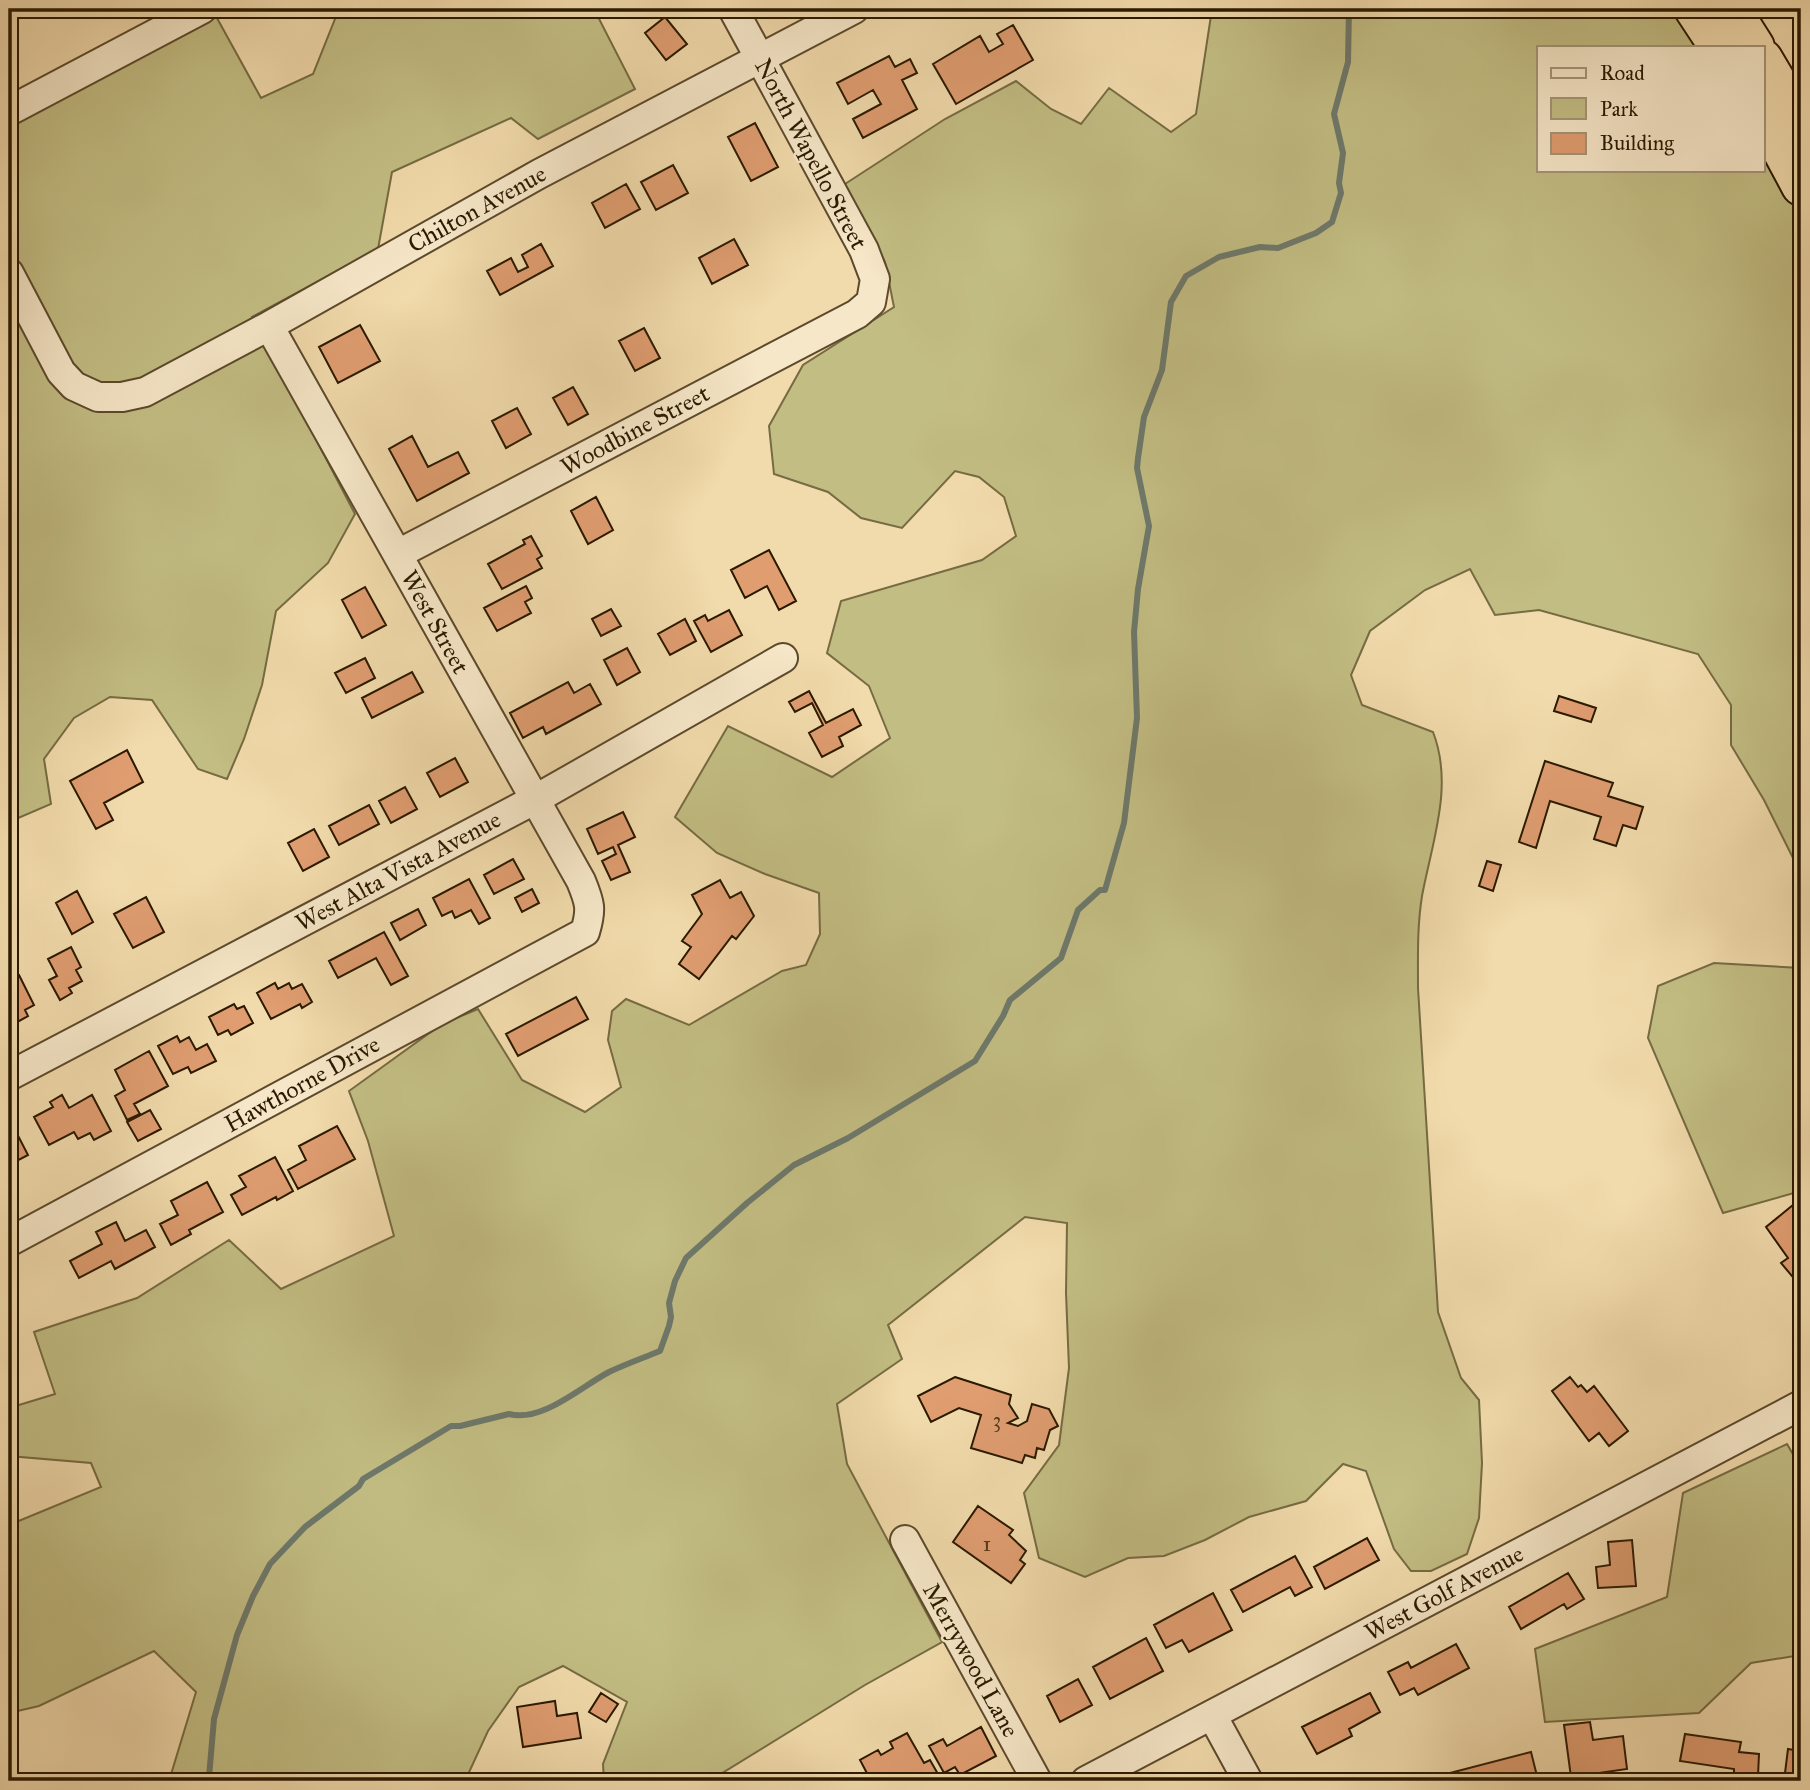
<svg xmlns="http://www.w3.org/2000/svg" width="1810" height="1790" font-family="'IM FELL Great Primer',serif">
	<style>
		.green { fill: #c2bd83; stroke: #766b42; stroke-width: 2 }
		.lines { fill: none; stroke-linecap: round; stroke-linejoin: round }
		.stream { stroke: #6e796b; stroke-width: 6 }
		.building { fill: #df9d70; stroke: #2a1901; stroke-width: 2 }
		.minor-casing { stroke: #5c492c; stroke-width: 32 }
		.highway-casing { stroke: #2a1901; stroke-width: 42 }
		.minor { stroke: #f6e7c8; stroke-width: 28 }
		.highway { stroke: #f1daab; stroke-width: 38 }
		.labels { text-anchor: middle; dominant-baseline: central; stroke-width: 5; stroke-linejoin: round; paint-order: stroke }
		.number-label { font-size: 21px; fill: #573a1d }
		.street-label { font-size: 24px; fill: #2a1901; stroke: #f6e7c8 }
	</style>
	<rect width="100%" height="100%" fill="#f1daab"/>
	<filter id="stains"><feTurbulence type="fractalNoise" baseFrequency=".00286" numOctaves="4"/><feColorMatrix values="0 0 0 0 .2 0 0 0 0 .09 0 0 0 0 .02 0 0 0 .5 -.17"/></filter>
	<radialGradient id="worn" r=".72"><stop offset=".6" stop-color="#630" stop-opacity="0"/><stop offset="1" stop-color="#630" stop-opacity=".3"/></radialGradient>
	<path class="green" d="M212 9 261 98 313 74 339 9H594L635 89 538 139 511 118 392 172 378 249 252 317 355 514 328 563 276 611 262 685 244 739 227 779 198 769 152 700 110 697 74 718 44 759 51 804 9 822V111Z
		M1212 9H1694L1719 47H1539V170H1763V115L1801 186V874L1764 800 1731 745V705L1698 654 1539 610 1495 615 1470 569 1425 590 1370 631 1351 675 1362 705 1433 732C1454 786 1432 842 1422 896 1417 927 1418 958 1418 988L1438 1312 1461 1378 1479 1400 1482 1463 1479 1518 1467 1554 1431 1571H1411L1394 1549 1366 1471 1343 1464 1306 1501 1249 1517 1205 1540 1164 1556 1128 1558 1085 1577 1039 1558 1024 1493 1059 1445 1069 1368 1066 1293 1067 1223 1025 1217 888 1325 902 1359 837 1404 847 1464 942 1642 865 1685 716 1777 715 1781H604L603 1764 627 1702 563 1666 519 1687 488 1731 465 1781H169L196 1692 154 1651 39 1706 9 1713V1525L101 1487 91 1463 9 1456V1408L55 1394 34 1332 137 1298 229 1240 281 1289 394 1236 368 1141 349 1091 442 1024 478 1009 522 1080 585 1112 621 1087 608 1040 612 1011 626 999 689 1025 782 971 806 965 820 934 819 893 765 874 717 853 675 817 728 726 832 777 890 738 869 686 827 653 841 601 982 560 1016 536 1004 497 979 477 955 471 902 528 861 518 828 492 774 474 769 426 803 365 894 307 885 262 845 184 945 119 1016 81 1051 109 1081 124 1109 88 1171 132 1196 114Z
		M1714 963 1801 968V1191L1723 1213 1648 1038 1658 986Z
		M1787 1444 1801 1468V1655L1751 1663 1699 1713 1545 1722 1535 1649 1667 1597 1683 1493Z"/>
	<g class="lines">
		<path class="stream" d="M209 1777 214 1719 237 1635 253 1596 270 1564 305 1527 359 1486 363 1479 451 1426H460L509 1414C542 1423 582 1386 609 1372 626 1364 643 1358 660 1351L669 1326 671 1317 669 1303 675 1281 686 1258 747 1203 794 1165 848 1138 975 1061 1003 1016 1010 1000 1061 958 1078 910 1100 890H1105L1124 823 1137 718 1134 632 1138 589 1149 526 1137 468 1138 458 1144 417 1162 370 1171 302 1186 276 1219 257 1260 247 1278 248 1316 233 1332 222 1341 193 1339 183 1343 153 1334 114 1348 62 1349 9"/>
	</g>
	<path class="building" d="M665 17 687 44 666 60 645 33Z
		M1013 25 1033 60 956 104 933 64 980 36 989 52 1003 44 997 34Z
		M889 56 895 67 910 59 917 73 902 80 917 109 863 138 853 119 881 104 873 90 848 104 837 83Z
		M755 123 778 167 751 181 728 137Z
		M673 165 688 193 656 210 641 182Z
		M626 184 640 209 605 228 592 203Z
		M734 239 748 265 712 284 699 258Z
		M541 244 553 266 500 295 487 271 511 258 518 272 528 267 522 255Z
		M360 325 380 361 338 383 319 347Z
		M644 328 660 358 635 371 619 341Z
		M573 387 588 414 568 425 553 398Z
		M517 408 531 434 506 448 492 421Z
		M412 436 428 467 458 452 469 473 417 501 389 449Z
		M596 497 613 530 588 544 571 511Z
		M531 536 542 556 537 559 542 568 502 589 488 564 525 544 523 540Z
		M769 550 796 601 779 610 767 586 745 598 731 570Z
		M526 586 532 598 525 602 531 613 497 631 484 608Z
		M365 587 386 625 362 638 342 600Z
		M611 609 621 626 601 636 592 619Z
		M729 610 742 635 711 652 694 621 705 615 708 621Z
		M685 619 696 641 670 655 658 634Z
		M627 648 640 672 617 685 604 660Z
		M365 658 375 678 346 693 335 673Z
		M412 672 423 692 372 718 362 698Z
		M568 682 574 693 590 684 601 704 546 734 543 727 523 738 510 713Z
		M809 691 826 723 853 709 861 725 839 737 843 746 822 757 809 733 823 725 812 703 795 712 789 702Z
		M1559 696 1596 708 1591 722 1554 711Z
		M127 750 143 782 104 803 113 820 96 829 70 781Z
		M455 758 468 782 440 797 427 773Z
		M1545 761 1613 783 1608 796 1643 807 1636 829 1623 825 1616 846 1594 839 1601 817 1550 801 1536 848 1519 842Z
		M405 787 417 809 391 823 379 801Z
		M369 805 379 824 339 845 329 826Z
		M623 812 635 837 618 845 630 872 611 880 602 861 616 854 613 847 598 854 587 829Z
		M314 829 329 857 303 871 288 843Z
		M513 859 524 879 494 894 484 875Z
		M1487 861 1501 865 1493 891 1479 886Z
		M469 879 490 918 479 924 471 910 455 918 452 911 442 916 433 898Z
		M720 880 730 898 741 892 754 916 736 939 732 936 699 979 679 964 691 947 682 941 702 914 692 895Z
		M532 889 539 903 522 912 515 898Z
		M77 891 93 922 72 934 56 903Z
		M146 897 164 932 133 948 114 914Z
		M418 909 426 925 400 940 391 923Z
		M384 932 408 976 391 985 376 958 338 978 329 961Z
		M71 947 81 967 76 970 82 981 69 988 72 993 60 1000 49 980 57 976 48 959Z
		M19 975 34 1005 25 1010 28 1016 10 1026 9 980Z
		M275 983 278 989 289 983 292 989 302 984 312 1002 302 1008 300 1004 271 1019 257 993Z
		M576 997 588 1019 518 1056 506 1034Z
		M234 1004 237 1009 244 1006 253 1023 231 1035 228 1030 218 1035 209 1017Z
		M177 1036 180 1042 189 1037 196 1050 207 1044 216 1061 191 1073 188 1067 173 1074 158 1046Z
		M149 1051 168 1086 134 1104 140 1114 127 1120 115 1096 125 1090 115 1070Z
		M62 1095 69 1108 92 1095 111 1131 94 1140 90 1133 78 1139 74 1132 49 1145 34 1117 53 1107 50 1102Z
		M150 1110 161 1129 138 1141 127 1122Z
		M11 1122 28 1155 11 1164 9 1123Z
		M337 1126 355 1159 298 1189 288 1170 306 1160 299 1146Z
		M275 1157 293 1191 277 1200 276 1197 242 1215 231 1195 246 1187 239 1176Z
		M207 1182 223 1212 189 1230 191 1234 171 1245 160 1224 178 1215 171 1201Z
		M1793 1205 1801 1215V1279L1797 1282 1781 1263 1788 1258 1766 1227Z
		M116 1222 125 1241 146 1230 155 1247 115 1269 111 1261 79 1278 70 1261 102 1244 96 1232Z
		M955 1377 1011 1395 1009 1404 1018 1418 1008 1423 1018 1426 1027 1421 1032 1404 1049 1409 1058 1426 1050 1430 1044 1450 1037 1448 1035 1458 1025 1455 1022 1463 971 1448 981 1415 959 1408 931 1422 918 1396Z
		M1570 1377 1578 1387 1581 1385 1587 1392 1594 1386 1628 1431 1609 1446 1599 1433 1589 1441 1552 1391Z
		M978 1506 1013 1530 1009 1535 1026 1551 1020 1560 1025 1564 1011 1583 953 1542Z
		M1367 1538 1379 1560 1325 1589 1314 1567Z
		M1632 1540 1636 1586 1598 1588 1596 1567 1610 1565 1608 1542Z
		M1295 1556 1312 1587 1295 1596 1290 1587 1243 1612 1231 1590Z
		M1568 1573 1584 1599 1567 1609 1564 1604 1521 1629 1509 1607Z
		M1213 1593 1232 1630 1189 1652 1182 1640 1166 1648 1154 1625Z
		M1146 1638 1163 1671 1110 1699 1093 1667Z
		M1456 1644 1469 1668 1418 1695 1414 1688 1400 1695 1388 1672 1408 1662 1411 1668Z
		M1078 1679 1092 1705 1060 1722 1047 1696Z
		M601 1693 618 1704 606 1722 589 1712Z
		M1370 1693 1380 1712 1349 1729 1352 1736 1317 1754 1302 1727Z
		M555 1701 557 1716 577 1713 581 1738 523 1747 517 1707Z
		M1590 1722 1593 1740 1623 1736 1627 1769 1571 1777 1564 1725Z
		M981 1727 996 1756 960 1775 955 1767 944 1773 929 1746 943 1739 947 1746Z
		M907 1733 924 1763 930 1760 942 1781H911L910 1779 906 1781H871L860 1760 878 1750 881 1755 893 1748 890 1742Z
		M1685 1734 1741 1742 1739 1752 1759 1754 1758 1776 1734 1774V1769L1680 1761Z
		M1788 1749 1801 1751V1781H1784Z
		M1531 1752 1537 1776 1517 1781H1452L1450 1773Z"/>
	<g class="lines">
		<defs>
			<path id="minor" d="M9 111 202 9
				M9 273 61 372 74 386 98 397H122L145 392 269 326 539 174 854 9
				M398 554 857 314 871 302 875 279 864 250 733 9
				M9 1076 534 800 783 658
				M9 1242 585 932C592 909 590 903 581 881L269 326
				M905 1540 1037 1781
				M1212 1715 1248 1781
				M1086 1781 1801 1405"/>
			<path id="highway" d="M1694 9 1719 47
				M1731 9 1755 47
				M1763 59 1801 123
				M1763 115 1801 186"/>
		</defs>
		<use href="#minor" class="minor-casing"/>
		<use href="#highway" class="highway-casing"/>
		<use href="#minor" class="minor"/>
		<use href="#highway" class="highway"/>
	</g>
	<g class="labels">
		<g class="number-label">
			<text x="997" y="1420">3</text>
			<text x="987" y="1544">1</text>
		</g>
		<g class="street-label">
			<text transform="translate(811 154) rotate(62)">North Wapello Street</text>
			<text transform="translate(477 209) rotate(-29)">Chilton Avenue</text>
			<text transform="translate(635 430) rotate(-28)">Woodbine Street</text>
			<text transform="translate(435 622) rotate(61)">West Street</text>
			<text transform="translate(398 871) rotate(-28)">West Alta Vista Avenue</text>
			<text transform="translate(302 1084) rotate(-29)">Hawthorne Drive</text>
			<text transform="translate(1444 1593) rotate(-28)">West Golf Avenue</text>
			<text transform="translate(971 1660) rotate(61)">Merrywood Lane</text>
		</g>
	</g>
	<rect width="1810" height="1790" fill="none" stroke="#f1daab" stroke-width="35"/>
	<rect x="10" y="10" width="1789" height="1769" fill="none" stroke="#2a1901" stroke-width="3.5"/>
	<rect x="18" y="18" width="1775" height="1755" fill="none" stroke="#2a1901" stroke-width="2"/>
	<rect x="1537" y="46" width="228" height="126" fill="#f6e7c8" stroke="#a49578" stroke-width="2"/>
	<rect x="1551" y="68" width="35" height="10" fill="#f6e7c8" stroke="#a49578" stroke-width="2"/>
	<text x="1600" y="80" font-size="21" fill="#2a1901">Road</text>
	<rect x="1551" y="98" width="35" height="21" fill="#c2bd83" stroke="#a49578" stroke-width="2"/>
	<text x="1600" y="116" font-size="21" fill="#2a1901">Park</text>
	<rect x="1551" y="133" width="35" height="21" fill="#df9d70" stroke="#a49578" stroke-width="2"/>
	<text x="1600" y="150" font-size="21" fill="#2a1901">Building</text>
	<rect width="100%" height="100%" filter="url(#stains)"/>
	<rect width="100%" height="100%" fill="url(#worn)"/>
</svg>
